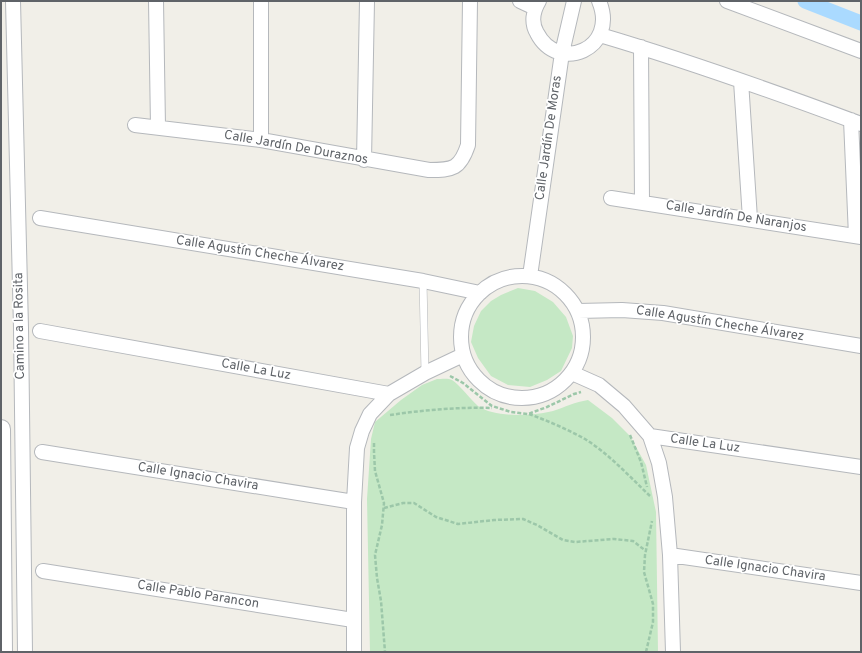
<svg xmlns="http://www.w3.org/2000/svg" width="862" height="653" font-family="Overpass,sans-serif">
	<style>
		.green { fill: #c5e8c5 }
		.lines { fill: none; stroke-linecap: round; stroke-linejoin: round }
		.canal { stroke: #aadaff; stroke-width: 15 }
		.service-casing { stroke: #b5b8bc; stroke-width: 8 }
		.minor-casing { stroke: #b5b8bc; stroke-width: 16 }
		.tertiary-casing { stroke: #b5b8bc; stroke-width: 20 }
		.path { stroke: #9cc7a9; stroke-width: 2.5; stroke-dasharray: 4 2; stroke-linecap: butt }
		.service { stroke: #fff; stroke-width: 7 }
		.minor { stroke: #fff; stroke-width: 14 }
		.tertiary { stroke: #fff; stroke-width: 18 }
		.labels { text-anchor: middle; dominant-baseline: central; stroke-width: 3.5; stroke-linejoin: round; paint-order: stroke }
		.street-label { font-size: 13px; fill: #5f6368; stroke: #fff }
	</style>
	<rect width="100%" height="100%" fill="#f1efe8"/>
	<path class="green" d="M518 288 535 291 553 302 566 317 573 336 572 348 561 371 547 380 530 387 508 385 491 376 478 358 471 342 474 326 481 311 491 301 501 295Z
		M437 379C441 379 449 378 452 380 459 384 471 400 478 406 495 418 534 416 553 411 565 407 575 402 588 400L612 418 630 436 646 465 656 512 658 652H370L367 499 371 439 375 422 401 400 422 385Z"/>
	<g class="lines">
		<path class="canal" d="M805 1 861 23"/>
		<defs>
			<path id="service" d="M423 281 425 373"/>
			<path id="minor" d="M13 1 21 328 25 652
				M156 1 158 127
				M261 1V140
				M520 1 535 8
				M539 1C533 11 531 23 537 33 558 74 619 49 599 1
				M727 1 861 51
				M600 35C688 61 775 92 861 124
				M641 47 642 203
				M741 81 750 219
				M851 120 856 236
				M135 125 261 140 429 170C453 170 460 169 468 145L470 1
				M364 160 367 1
				M611 198 861 237
				M40 218 423 281 480 293
				M461 337a61 61 0 1 1 122 0a61 61 0 1 1-122 0Z
				M530 276 562 53 574 1
				M578 311 622 310 663 313 861 346
				M40 331 389 394
				M572 373 599 385 624 406 650 436 861 467
				M650 436 659 463 665 497 670 555 673 652
				M42 452 354 502
				M670 555 861 583
				M43 571 353 620
				M354 652V502L357 448 362 431 370 414 389 394 425 373 463 355"/>
			<path id="tertiary" d="M1 429 3 652"/>
		</defs>
		<use href="#service" class="service-casing"/>
		<use href="#minor" class="minor-casing"/>
		<use href="#tertiary" class="tertiary-casing"/>
		<path class="path" d="M450 376 463 383 492 406 511 412 528 414 547 407 574 394 581 392
			M529 414C548 421 567 429 585 439 609 454 629 476 650 496
			M390 415C424 410 458 407 492 408
			M630 435 641 462 647 487
			M374 443V452L375 471 384 503 382 525 375 555 377 578 381 601 385 652
			M384 508 403 503H414L436 517 458 524 494 520 523 519 537 525 563 540 575 542 614 539 633 541 646 551
			M646 652 653 622V604L644 572 645 555 652 521"/>
		<use href="#service" class="service"/>
		<use href="#minor" class="minor"/>
		<use href="#tertiary" class="tertiary"/>
	</g>
	<g class="labels">
		<g class="street-label">
			<text transform="translate(549 138) rotate(-82)">Calle Jardín De Moras</text>
			<text transform="translate(296 148) rotate(10)">Calle Jardín De Duraznos</text>
			<text transform="translate(736 217) rotate(9)">Calle Jardín De Naranjos</text>
			<text transform="translate(260 254) rotate(9)">Calle Agustín Cheche Álvarez</text>
			<text transform="translate(720 324) rotate(9)">Calle Agustín Cheche Álvarez</text>
			<text transform="translate(20 326) rotate(-91)">Camino a la Rosita</text>
			<text transform="translate(256 370) rotate(10)">Calle La Luz</text>
			<text transform="translate(705 444) rotate(8)">Calle La Luz</text>
			<text transform="translate(198 477) rotate(9)">Calle Ignacio Chavira</text>
			<text transform="translate(765 569) rotate(8)">Calle Ignacio Chavira</text>
			<text transform="translate(198 595) rotate(9)">Calle Pablo Parancon</text>
		</g>
	</g>
	<rect width="862" height="653" fill="none" stroke="#5f6368" stroke-width="4"/>
</svg>
